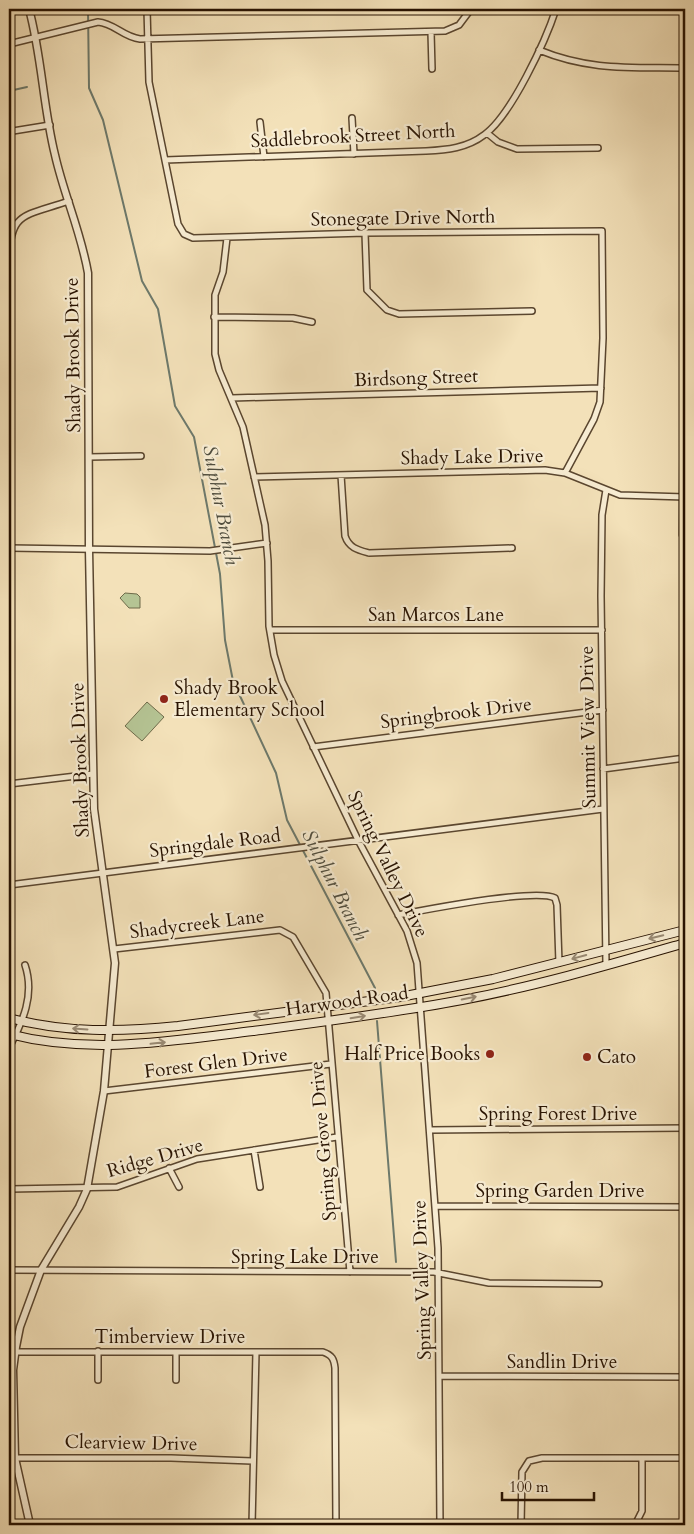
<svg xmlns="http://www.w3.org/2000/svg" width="694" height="1534" font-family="Cardo,serif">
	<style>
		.park { fill: url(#park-crowns); stroke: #6e6b4a }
		.pitch { fill: #b5c494; stroke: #6e6b4a }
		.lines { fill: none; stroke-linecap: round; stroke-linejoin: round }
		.stream { stroke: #6d796b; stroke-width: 2 }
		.minor-casing { stroke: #5a462f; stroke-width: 8 }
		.tertiary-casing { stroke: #5a462f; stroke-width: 9 }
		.secondary-casing { stroke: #271201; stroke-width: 10 }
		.minor { stroke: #f7ecd2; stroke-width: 5 }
		.tertiary { stroke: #f7ecd2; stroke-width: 6 }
		.secondary { stroke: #f7ecd2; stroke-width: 8 }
		.oneway { stroke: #998a74 }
		.poi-dot { fill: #8f2418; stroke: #f7ecd2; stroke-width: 2 }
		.labels { text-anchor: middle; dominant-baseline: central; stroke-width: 4.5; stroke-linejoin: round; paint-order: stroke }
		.street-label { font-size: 19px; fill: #271201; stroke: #f7ecd2 }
		.poi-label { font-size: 19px; fill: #271201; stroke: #f7ecd2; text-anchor: start }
		.water-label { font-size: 20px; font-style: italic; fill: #504e3f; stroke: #f7ecd2 }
	</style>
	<defs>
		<pattern id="park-crowns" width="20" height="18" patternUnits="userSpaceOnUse" patternTransform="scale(1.25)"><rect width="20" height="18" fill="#b5c494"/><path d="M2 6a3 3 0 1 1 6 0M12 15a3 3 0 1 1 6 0" fill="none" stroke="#9ca77e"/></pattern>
	</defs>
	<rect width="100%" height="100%" fill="#f3e1b9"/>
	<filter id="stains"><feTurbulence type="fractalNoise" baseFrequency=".004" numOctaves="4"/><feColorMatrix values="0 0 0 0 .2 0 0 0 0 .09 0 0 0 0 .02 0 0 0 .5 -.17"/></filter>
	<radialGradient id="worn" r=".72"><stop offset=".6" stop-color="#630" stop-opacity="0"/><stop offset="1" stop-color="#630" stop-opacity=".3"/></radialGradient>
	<path class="park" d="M125 593 137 594 140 597V608H129L120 598Z"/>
	<path class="pitch" d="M147 702 164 717 142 741 125 726Z"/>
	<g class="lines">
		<path class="stream" d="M88 9 89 88 103 120 142 281 158 309 175 406 194 437 220 574 225 640 233 681 276 773 287 820 375 988V993
			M9 91 27 87
			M377 1021 396 1262"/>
		<defs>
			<path id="minor" d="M147 9 149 82 178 224 184 234 193 238 365 233 602 231 603 338 600 402 594 419 565 473
				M431 32 432 69
				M9 44 98 22C114 23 123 37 140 39L445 31 459 25 471 9
				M539 50C590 71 631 67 685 68
				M352 118 354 154
				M260 122 264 157
				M13 131 50 125
				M487 133 498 142 517 149 598 148
				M165 160 426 151C447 150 467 148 484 135 511 116 546 40 556 9
				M365 233 367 290 387 310 399 314 532 311
				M227 238 223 272 215 295V354L219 370 243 427 265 525 268 561 269 626 274 655 282 681 358 840 407 931 417 963 438 1248 440 1525
				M9 266C9 211 22 217 69 201
				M214 317 293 318 312 322
				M232 398 601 388
				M89 457 141 456
				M341 475 345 536C349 548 358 550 369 553L512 548
				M254 477 545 470 565 473 620 495 685 497
				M606 490 602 515 601 596 606 965
				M9 548 210 551 267 543
				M9 599 11 784
				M270 630H602
				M313 747 603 710
				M603 769 685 758
				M9 784 93 774
				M9 885 603 809
				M398 915C424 910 536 888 555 898L557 905 559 963
				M114 949 280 930 293 937 326 993 350 1272
				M9 1048C23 1021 35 995 25 965
				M104 1091 331 1064
				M430 1130 685 1128
				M254 1150 260 1187
				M169 1168 179 1187
				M10 1189 117 1187 197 1159 337 1137
				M435 1206 685 1207
				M9 1270 434 1272 489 1283 599 1284
				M98 1351V1380
				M9 1352H323C332 1355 334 1359 335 1368L336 1525
				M176 1352V1380
				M440 1376 685 1377
				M9 1458H171L252 1461
				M252 1525 256 1352
				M521 1525 522 1472 529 1461 542 1458H685
				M635 1525 642 1511V1458"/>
			<path id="tertiary" d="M29 9C42 57 43 107 55 155 64 195 81 232 88 273L89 550 94 809 115 963 104 1091 87 1189 79 1207 41 1270 20 1327 16 1347 13 1370 15 1458 30 1525
				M685 232 683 535 685 539"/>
			<path id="secondary" d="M9 1018C64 1033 121 1032 178 1026L400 997 493 979 685 930
				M9 1034C90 1055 171 1041 253 1031 322 1022 393 1013 462 1000 537 986 612 964 685 943"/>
		</defs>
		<use href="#minor" class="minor-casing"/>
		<use href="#tertiary" class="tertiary-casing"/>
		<use href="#secondary" class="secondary-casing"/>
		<use href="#minor" class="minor"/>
		<use href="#tertiary" class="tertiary"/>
		<use href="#secondary" class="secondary"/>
	</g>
	<defs><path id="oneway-shaft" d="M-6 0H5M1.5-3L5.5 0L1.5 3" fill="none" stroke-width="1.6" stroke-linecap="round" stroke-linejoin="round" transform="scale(1.25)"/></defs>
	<g class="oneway">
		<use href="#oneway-shaft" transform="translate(656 937) rotate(166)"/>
		<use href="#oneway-shaft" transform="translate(579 957) rotate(165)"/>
		<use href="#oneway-shaft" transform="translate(469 998) rotate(-12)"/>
		<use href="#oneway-shaft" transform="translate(261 1014) rotate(172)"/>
		<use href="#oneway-shaft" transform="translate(358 1017) rotate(-9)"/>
		<use href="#oneway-shaft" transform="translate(80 1029) rotate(-176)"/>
		<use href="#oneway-shaft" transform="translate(158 1043) rotate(-6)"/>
	</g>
	<g class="poi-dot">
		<circle cx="164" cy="699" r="5"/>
		<circle cx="490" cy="1054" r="5"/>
		<circle cx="587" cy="1057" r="5"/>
	</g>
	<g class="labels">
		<g class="street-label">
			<text transform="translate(353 136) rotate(-3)">Saddlebrook Street North</text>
			<text transform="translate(403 218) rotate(-1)">Stonegate Drive North</text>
			<text transform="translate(73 355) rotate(-91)">Shady Brook Drive</text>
			<text transform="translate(416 378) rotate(-2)">Birdsong Street</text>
			<text transform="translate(472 457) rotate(-1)">Shady Lake Drive</text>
			<text x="436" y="615">San Marcos Lane</text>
			<text transform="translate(456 713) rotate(-7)">Springbrook Drive</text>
			<text transform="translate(588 727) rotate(-91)">Summit View Drive</text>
			<text transform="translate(80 760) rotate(-92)">Shady Brook Drive</text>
			<text transform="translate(215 843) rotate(-7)">Springdale Road</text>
			<text transform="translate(388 864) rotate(64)">Spring Valley Drive</text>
			<text transform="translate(197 924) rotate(-7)">Shadycreek Lane</text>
			<text transform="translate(347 1001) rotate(-8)">Harwood Road</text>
			<text transform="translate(216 1063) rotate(-7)">Forest Glen Drive</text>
			<text x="558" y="1114">Spring Forest Drive</text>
			<text transform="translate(323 1141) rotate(-95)">Spring Grove Drive</text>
			<text transform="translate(155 1158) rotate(-16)">Ridge Drive</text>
			<text x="560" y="1191">Spring Garden Drive</text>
			<text x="305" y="1257">Spring Lake Drive</text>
			<text transform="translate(422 1280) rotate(-92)">Spring Valley Drive</text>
			<text x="170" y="1337">Timberview Drive</text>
			<text x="562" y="1362">Sandlin Drive</text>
			<text transform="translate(131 1443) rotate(1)">Clearview Drive</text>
		</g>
		<g class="poi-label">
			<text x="174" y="688">Shady Brook<tspan x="174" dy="22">Elementary School</tspan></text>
			<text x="480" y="1054" text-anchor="end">Half Price Books</text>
			<text x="597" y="1057">Cato</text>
		</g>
		<g class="water-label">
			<text transform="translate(221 505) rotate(79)">Sulphur Branch</text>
			<text transform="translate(335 885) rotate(63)">Sulphur Branch</text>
		</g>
	</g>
	<rect width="694" height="1534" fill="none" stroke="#f3e1b9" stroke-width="30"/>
	<rect x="10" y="10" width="674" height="1514" fill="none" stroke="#271201" stroke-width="2.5"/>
	<rect x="15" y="15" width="664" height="1504" fill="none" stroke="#271201"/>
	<path d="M502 1492v8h92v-8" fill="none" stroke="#271201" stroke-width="2.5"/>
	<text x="509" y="1492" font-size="15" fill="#271201" stroke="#f7ecd2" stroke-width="4" paint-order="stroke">100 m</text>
	<rect width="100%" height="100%" filter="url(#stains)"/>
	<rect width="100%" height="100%" fill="url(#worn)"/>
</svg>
